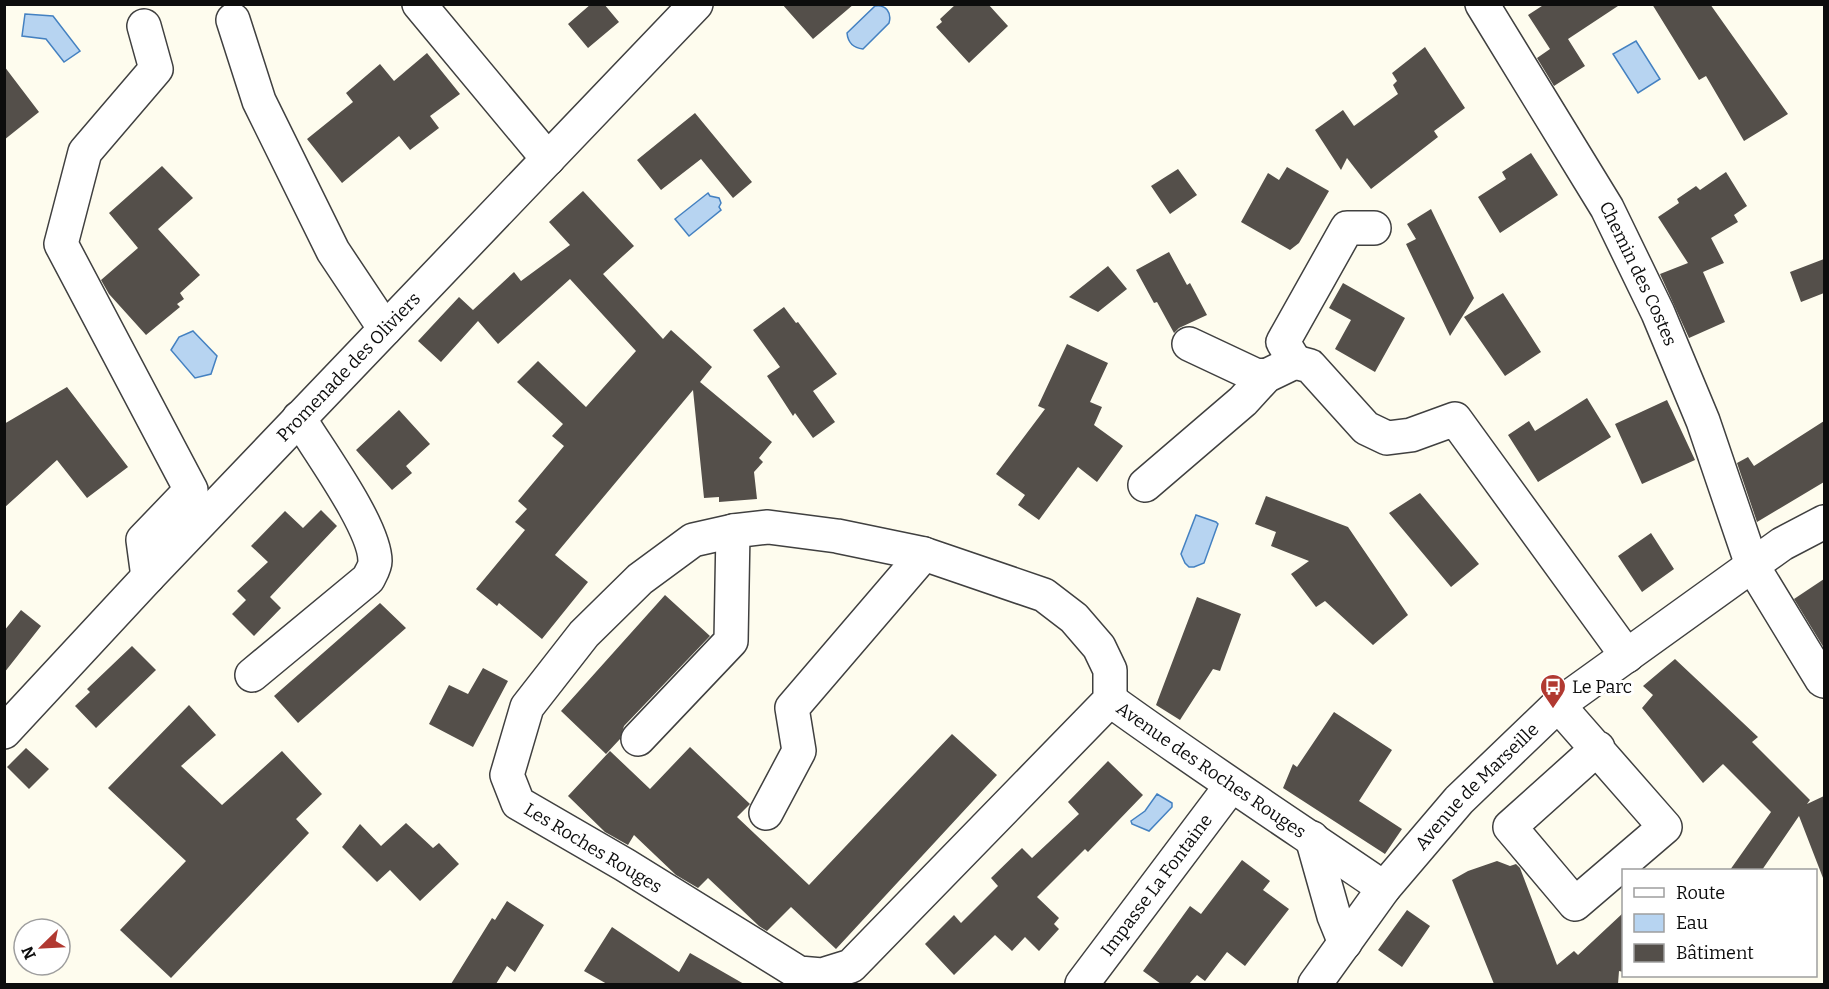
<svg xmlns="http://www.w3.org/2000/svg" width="1829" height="989" font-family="Bitter,serif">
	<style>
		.water { fill: #b7d4f1; stroke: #4481c1; stroke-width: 1.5 }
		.building { fill: #544f4a }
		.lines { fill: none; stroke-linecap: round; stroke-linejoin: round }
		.minor-casing { stroke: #404040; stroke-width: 36 }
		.minor { stroke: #fff; stroke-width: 33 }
		.labels { text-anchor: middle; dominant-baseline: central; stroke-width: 6; stroke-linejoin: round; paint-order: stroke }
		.street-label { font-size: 18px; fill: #0d0d0d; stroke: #fff }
		.poi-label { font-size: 18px; fill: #0d0d0d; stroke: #fff; text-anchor: start }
	</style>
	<rect width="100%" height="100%" fill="#fefcee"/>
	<path class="water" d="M875 6C886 4 892 13 889 23L863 49C853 48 848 43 847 33Z
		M25 14 53 16 80 51 64 62 46 39 22 36Z
		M1636 41 1660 79 1638 93 1613 54Z
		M708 193 710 196 719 198 721 203 719 207 721 210 689 236 675 219Z
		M193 331 217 356 211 374 195 378 171 350 179 337Z
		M1196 515 1216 522 1218 524 1204 563 1194 567H1189L1185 563 1181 554Z
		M1157 794 1172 803V807L1149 831 1132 824 1131 821 1145 811Z"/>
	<path class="building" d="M591 4H604L619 22 588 48 568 24Z
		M782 4H854L813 39Z
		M956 4H988L1008 26 969 63 936 27 942 22 940 19Z
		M1545 4H1621L1568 39 1585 66 1554 86 1537 58 1550 49 1528 15Z
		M1652 4H1710L1788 114 1744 141 1706 76 1699 80Z
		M1425 47 1465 108 1434 131 1438 137 1371 189 1347 158 1341 170 1315 130 1343 110 1354 126 1398 94 1393 85 1397 81 1392 73Z
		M427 53 460 94 430 116 439 128 410 150 399 136 342 183 307 139 353 102 346 93 380 64 394 81Z
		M4 66 39 112 4 140Z
		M695 113 752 182 733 198 701 159 661 190 637 160Z
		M1531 153 1558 195 1500 233 1478 197 1506 179 1502 172Z
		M162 166 193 198 158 229 200 275 180 293 184 299 177 304 180 307 146 335 109 294 101 280 138 248 109 213Z
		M1287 167 1329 191 1299 243 1290 250 1241 222 1268 173 1279 180Z
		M1178 169 1197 195 1170 214 1151 186Z
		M1726 172 1747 206 1734 215 1738 222 1711 238 1724 263 1703 272 1725 322 1689 338 1660 274 1688 263 1658 217 1679 203 1677 199 1696 186 1700 190Z
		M583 191 634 246 603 274 663 339 671 330 712 367 700 382 772 442 759 458 763 462 754 472 757 499 719 502V497L704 498 693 390 555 555 588 582 542 639 499 603 497 606 476 589 525 530 515 522 527 509 518 501 564 446 552 436 563 424 517 382 538 361 586 407 636 351 570 279 498 344 478 321 441 362 418 341 459 297 473 310 514 272 521 281 570 245 549 222Z
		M1431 209 1474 298 1450 336 1406 244 1416 239 1407 224Z
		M1169 252 1187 285 1190 283 1207 315 1179 328 1174 333 1157 302 1154 303 1136 270Z
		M1824 259V293L1801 302 1790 272Z
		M1108 266 1127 289 1098 312 1069 297Z
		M1343 283 1405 318 1375 372 1335 349 1351 320 1329 308Z
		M1503 293 1541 352 1505 376 1464 317Z
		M784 307 796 323 798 322 837 374 813 391 835 422 813 438 795 413 793 416 767 376 780 367 753 330Z
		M1067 344 1108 363 1090 402 1102 407 1094 425 1123 446 1097 482 1078 467 1039 520 1018 505 1025 495 996 474 1045 409 1038 406Z
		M67 387 128 467 87 498 57 460 4 508V424Z
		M1587 398 1611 437 1538 482 1508 435 1529 421 1535 431Z
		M1667 400 1695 460 1642 484 1615 424Z
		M399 410 430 444 406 466 412 473 392 490 356 450Z
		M1824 421V482L1757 522 1737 463 1748 457 1754 466Z
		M1420 493 1479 564 1451 587 1389 513Z
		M1266 496 1348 527 1408 615 1373 645 1325 601 1316 607 1291 574 1309 561 1271 546 1276 532 1255 524Z
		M321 510 337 526 270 597 281 608 254 636 232 614 246 600 237 591 268 562 251 546 285 511 303 528Z
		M1651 533 1674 569 1642 592 1618 556Z
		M1824 579V648L1794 599Z
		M665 595 710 636 624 726 620 739 606 754 561 711Z
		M1197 597 1241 614 1220 671 1213 669 1180 720 1156 705Z
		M380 603 406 628 298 723 274 696Z
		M21 610 41 626 4 673V631Z
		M132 646 156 670 96 728 75 706 90 692 87 689Z
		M1675 659 1758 737 1752 742 1810 800 1807 804 1824 796V877L1823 878 1799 816 1762 870H1730L1771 812 1723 764 1703 783 1642 708 1653 695 1643 686Z
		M483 668 508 681 473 747 429 724 449 685 468 694Z
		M189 705 216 735 181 766 222 805 282 751 322 794 296 819 309 833 171 978 120 930 186 861 108 788Z
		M1334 712 1392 750 1359 801 1402 829 1385 854 1283 788 1293 764 1297 767Z
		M952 734 997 775 836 949 791 907 767 931 759 926 708 878 698 888 676 875 634 835 628 845 605 832 568 796 610 751 650 789 690 747 750 804 737 817 809 885Z
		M26 748 49 769 29 789 7 767Z
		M1108 761 1143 795 1088 852 1085 849 1037 897 1059 918 1054 924 1059 929 1039 951 1025 937 1012 951 995 935 954 975 925 944 954 915 961 923 998 886 991 878 1022 848 1032 858 1079 814 1068 802Z
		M406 823 433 848 439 843 459 864 420 901 390 870 377 882 342 847 360 824 381 846Z
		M1242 860 1270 881 1263 890 1289 909 1245 966 1227 952 1205 981 1197 975 1189 984H1161L1143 971 1190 906 1201 914Z
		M1497 861 1510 866 1516 864 1520 868 1557 965 1574 951 1578 955 1623 913V972L1619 971 1618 984H1494L1452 880 1468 871Z
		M507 901 544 925 515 972 507 966 496 984H451L492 918 495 920Z
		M1407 910 1430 926 1402 967 1378 950Z
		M612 927 679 972 690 953 744 984H607L584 971Z"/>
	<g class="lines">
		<defs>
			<g id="minor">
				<path d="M419 4 548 159"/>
				<path id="s1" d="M1482 4 1607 208 1658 313 1703 421 1752 565 1822 680 1824 681"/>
				<path d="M233 20 259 101 333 251 385 329"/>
				<path d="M144 26 156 69 85 152 61 244 191 490 143 540 148 577"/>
				<path d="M1189 344 1255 375 1266 376"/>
				<path d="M1295 362 1283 342 1347 228H1374"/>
				<path d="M1145 485 1243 401 1266 376 1295 362 1310 366 1366 428 1387 438 1411 435 1455 419 1627 656"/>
				<path d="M768 527 837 536 924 554 1044 595 1074 618 1099 647 1110 670V700L851 966 822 975 799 973 625 865 518 803 507 775 527 707 584 634 640 579 693 540 733 531Z"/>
				<path d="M252 675 368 579C371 573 375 567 375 561 375 527 319 451 299 418"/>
				<path id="s2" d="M1110 700C1200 765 1293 826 1384 888"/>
				<path d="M1558 705 1665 827 1575 904 1510 827 1598 748"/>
				<path id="s3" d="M4 732 148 577 696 4"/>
				<path d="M638 739 731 641 733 531"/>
				<path d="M766 813 799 751 792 708 924 554"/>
				<path d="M1312 838 1334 916 1345 943"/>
				<path id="s4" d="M1082 984 1231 786"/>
				<path id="s5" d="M1315 984 1384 888 1459 800 1558 705 1782 544 1824 522"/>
			</g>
		</defs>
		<use href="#minor" class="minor-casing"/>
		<use href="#minor" class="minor"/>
	</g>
	<defs>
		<symbol id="bus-pin" viewBox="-11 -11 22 30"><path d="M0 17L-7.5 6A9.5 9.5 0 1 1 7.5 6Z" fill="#b13931" stroke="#fff"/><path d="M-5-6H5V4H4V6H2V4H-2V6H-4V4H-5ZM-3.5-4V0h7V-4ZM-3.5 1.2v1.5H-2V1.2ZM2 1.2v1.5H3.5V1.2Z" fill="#fff"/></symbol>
	</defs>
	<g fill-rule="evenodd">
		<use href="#bus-pin" x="1538" y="672" width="30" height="40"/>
	</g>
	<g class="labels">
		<g class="street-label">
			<text stroke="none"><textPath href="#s1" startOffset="312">Chemin des Costes</textPath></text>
			<text stroke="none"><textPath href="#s3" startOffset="502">Promenade des Oliviers</textPath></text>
			<text stroke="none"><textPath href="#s2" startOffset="123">Avenue des Roches Rouges</textPath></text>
			<text stroke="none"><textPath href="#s5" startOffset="256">Avenue de Marseille</textPath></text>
			<text transform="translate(593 848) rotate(31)">Les Roches Rouges</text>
			<text stroke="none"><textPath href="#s4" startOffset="124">Impasse La Fontaine</textPath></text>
		</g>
		<g class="poi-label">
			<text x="1572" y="687">Le Parc</text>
		</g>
	</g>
	<rect width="1829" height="989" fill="none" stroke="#0d0d0d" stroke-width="12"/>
	<rect x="1622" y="869" width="195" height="108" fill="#ffffff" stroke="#9e9e9e" stroke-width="1.5"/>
	<rect x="1634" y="888" width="30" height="9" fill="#ffffff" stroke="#9e9e9e" stroke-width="1.5"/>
	<text x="1676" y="899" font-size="18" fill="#0d0d0d">Route</text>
	<rect x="1634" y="914" width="30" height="18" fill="#b7d4f1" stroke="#9e9e9e" stroke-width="1.5"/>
	<text x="1676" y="929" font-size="18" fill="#0d0d0d">Eau</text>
	<rect x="1634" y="944" width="30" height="18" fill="#544f4a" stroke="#9e9e9e" stroke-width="1.5"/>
	<text x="1676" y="959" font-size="18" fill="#0d0d0d">Bâtiment</text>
	<g transform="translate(42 947) rotate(246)"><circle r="28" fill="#ffffff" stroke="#9e9e9e" stroke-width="1.5"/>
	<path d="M0-4.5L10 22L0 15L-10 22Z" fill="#b13931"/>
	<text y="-9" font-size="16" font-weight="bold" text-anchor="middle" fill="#0d0d0d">N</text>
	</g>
</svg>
